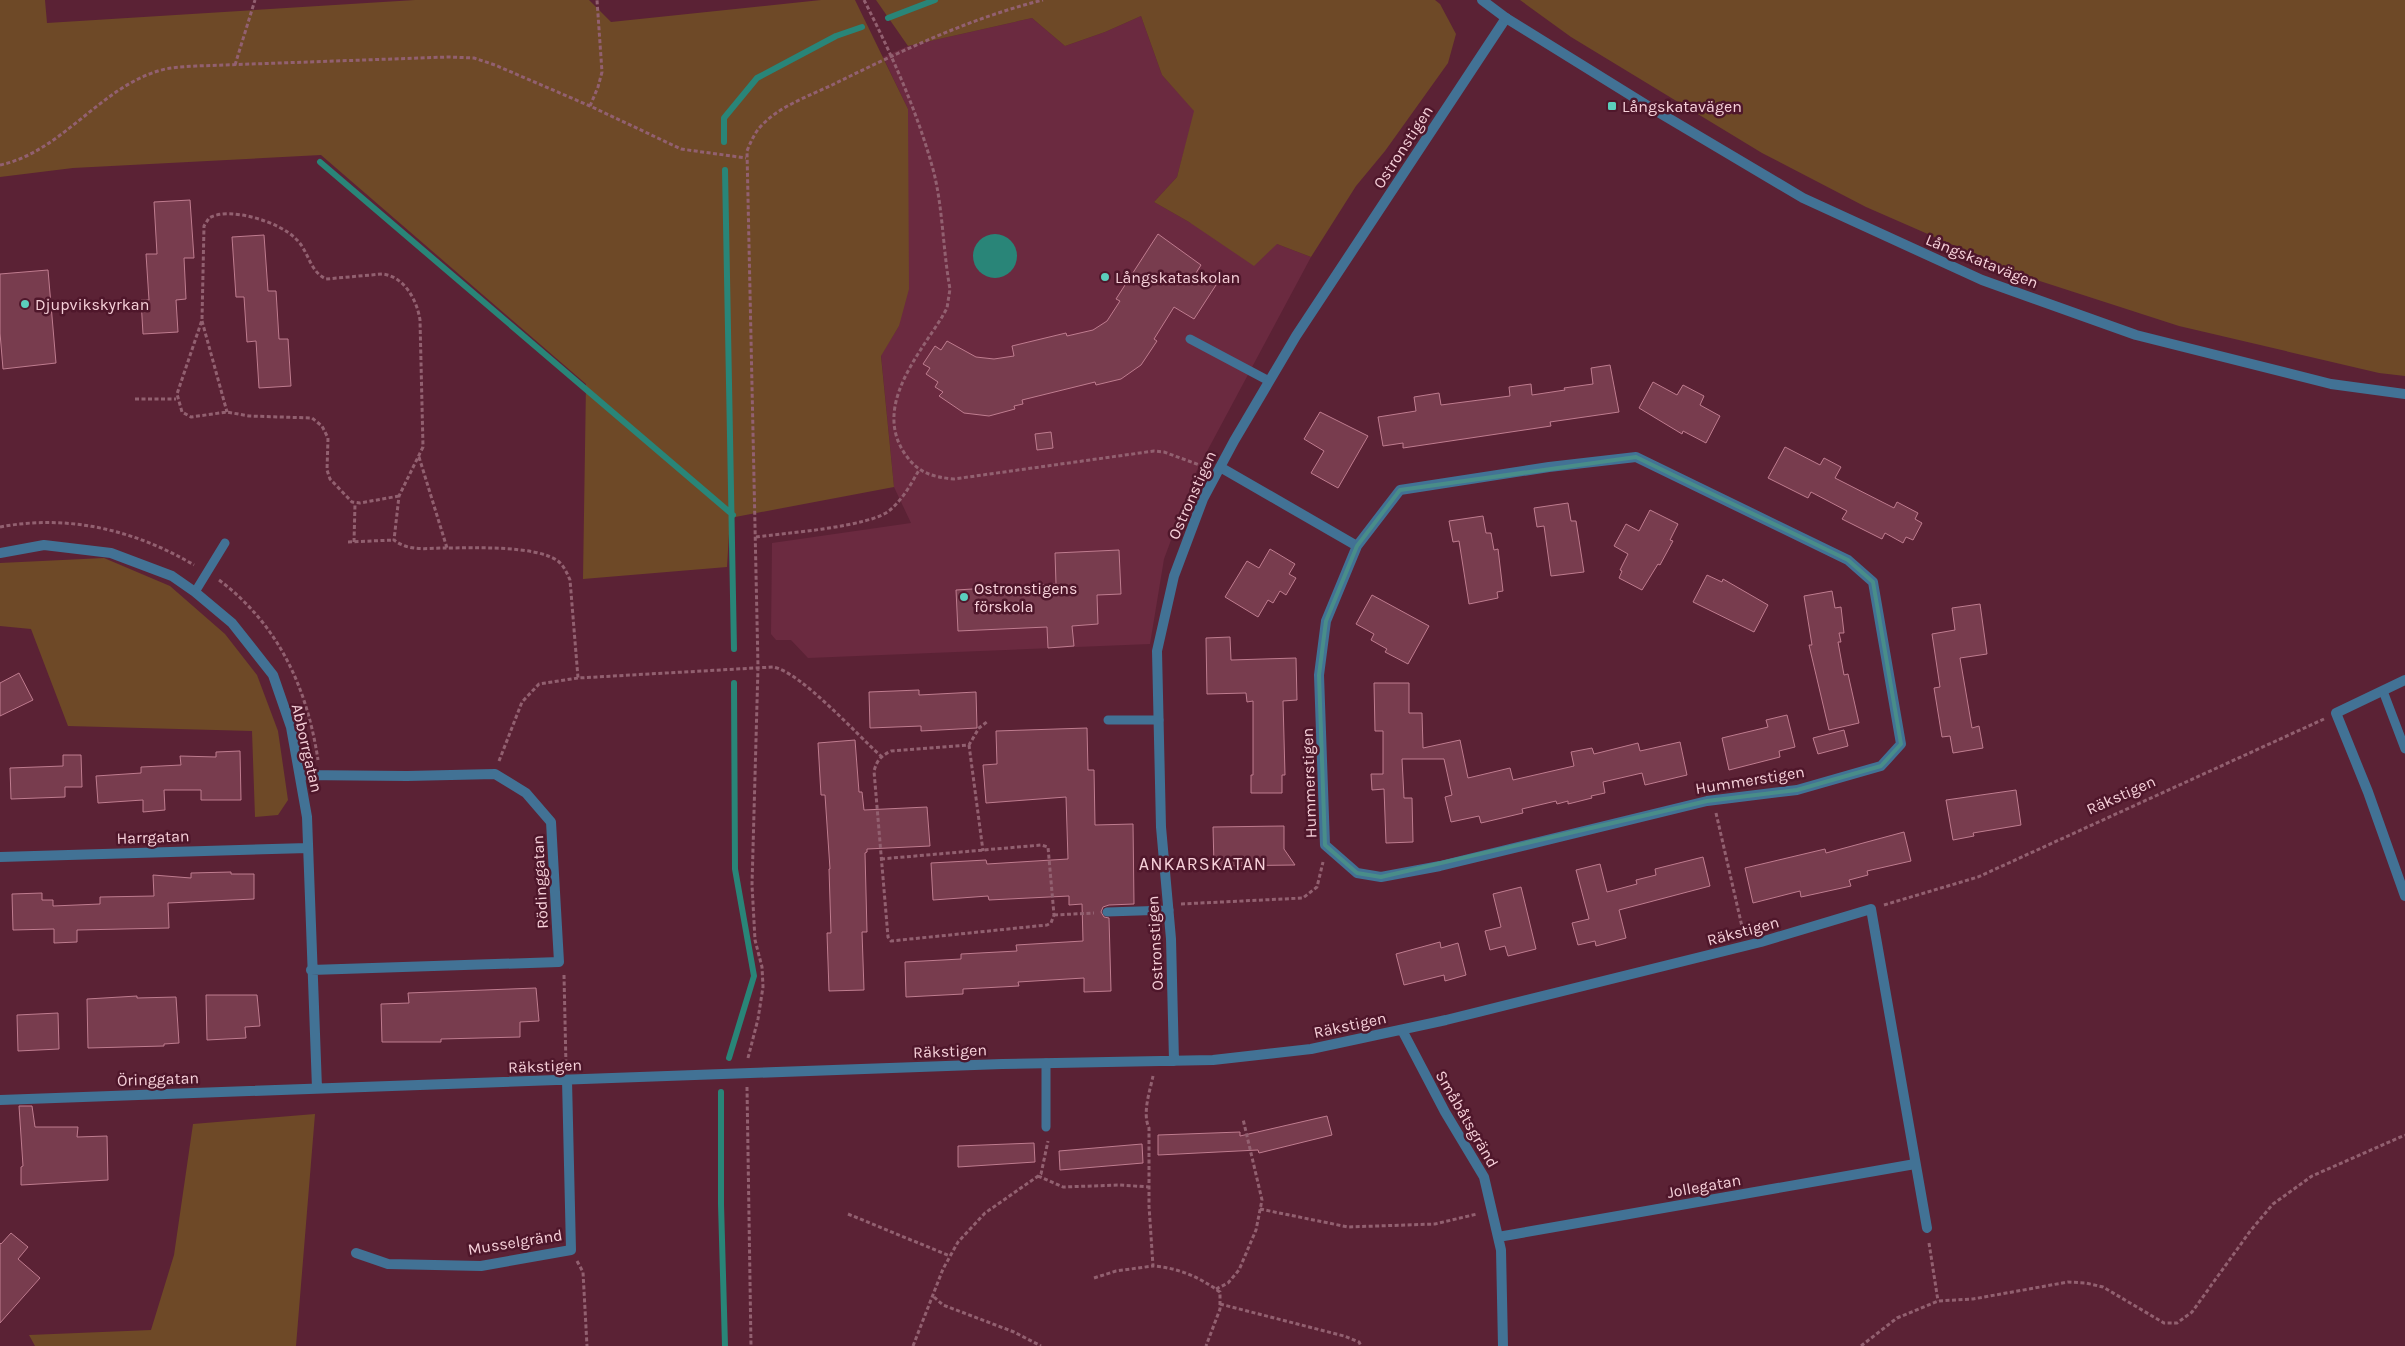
<svg xmlns="http://www.w3.org/2000/svg" width="2405" height="1346" font-family="Karla,sans-serif">
	<style>
		.built { fill: #6b2a40 }
		.green { fill: #6e4927 }
		.water { fill: #298578 }
		.lines { fill: none; stroke-linecap: round; stroke-linejoin: round }
		.stream { stroke: #298578; stroke-width: 6 }
		.building { fill: #783c4e; stroke: #bf7c8f }
		.path { stroke: #926070; stroke-width: 3; stroke-dasharray: 4 2.5; stroke-linecap: butt }
		.service { stroke: #427295; stroke-width: 9 }
		.minor { stroke: #427295; stroke-width: 10 }
		.tertiary { stroke: #427295; stroke-width: 10 }
		.marked { fill: none; stroke: #498d89; stroke-width: 4; stroke-linejoin: round }
		.poi-dot { fill: #5bcebc; stroke: #4f172b; stroke-width: 2 }
		.labels { text-anchor: middle; dominant-baseline: central; stroke-width: 5; stroke-linejoin: round; paint-order: stroke }
		.poi-label { font-size: 16px; fill: #f7d1da; stroke: #4f172b; text-anchor: start }
		.street-label { font-size: 16px; fill: #f7d1da; stroke: #4f172b }
		.neighbourhood-label { font-size: 18px; letter-spacing: 1px; fill: #f7d1da; stroke: #4f172b }
	</style>
	<rect width="100%" height="100%" fill="#5b2235"/>
	<path class="built" d="M1141 16 1162 75 1195 111 1177 177 1154 202 1189 222 1277 244 1311 257 1197 470 1164 559 1150 644 808 658 791 640H776L771 634 772 543 911 523 894 487 881 355 899 326 908 109 883 57 908 46 1032 18 1065 46 1105 32Z"/>
	<path class="green" d="M0 0H45L47 23 415 0H589L611 22 821 0H855L908 109 909 289 899 326 881 356 894 487 730 518 727 567 583 579 586 384 321 155 73 168 0 177Z
		M876 0H1435L1440 4 1456 34 1448 63 1385 151 1356 186 1311 257 1277 244 1254 266 1189 222 1154 202 1177 177 1194 111 1162 75 1141 16 1105 32 1065 46 1032 18 908 46Z
		M1520 0H2405V376L2379 373 2179 326 2024 276 1866 207 1762 153 1571 37Z
		M104 558 170 586 225 634 257 675 278 731 288 800 278 815 255 817 252 731 68 726 31 629 0 626V563Z
		M315 1114 296 1346H35L29 1335 151 1330 174 1255 193 1124Z"/>
	<path class="water" d="M973 256a22 22 0 1 1 44 0a22 22 0 1 1-44 0Z"/>
	<g class="lines">
		<path class="stream" d="M888 18 935 0
			M724 142V118L757 78 836 36 862 27
			M320 162 733 515
			M725 170 734 649
			M729 1058 754 976 735 869 734 683
			M721 1092V1204L725 1346"/>
	</g>
	<path class="building" d="M190 200 194 258H184L186 299 176 300 178 332 143 334 141 300H149L146 254H157L154 202Z
		M1158 234 1201 265 1196 273 1216 285 1194 319 1174 307 1154 339 1157 341 1141 365 1121 379 1096 385 1095 382 1022 400 1023 404 1014 406 1015 409 989 416 964 413 939 396 943 392 935 387 938 382 926 374 930 368 923 364 935 346 941 350 947 341 976 357 994 359 1014 356 1012 346 1066 333 1067 336 1093 330 1107 321 1120 301 1116 299Z
		M264 235 268 291H276L279 339H288L291 386 259 388 256 341 247 342 244 297H236L232 237Z
		M48 270 56 363 3 369 0 333V274Z
		M1610 365 1619 412 1550 422 1551 426 1403 448V443L1383 446 1378 417 1416 411 1414 397 1439 393 1441 405 1510 396 1509 387 1531 384 1532 395 1565 390 1564 388 1593 384 1591 368Z
		M1653 382 1677 395 1683 385 1704 396 1700 405 1720 416 1706 443 1683 431 1682 434 1639 408Z
		M1320 412 1368 436 1338 488 1311 473 1324 451 1304 439Z
		M1051 432 1053 448 1037 450 1035 434Z
		M1785 447 1820 465 1824 458 1841 467 1835 478 1894 508 1897 502 1918 513 1915 519 1922 523 1913 540 1906 537 1903 543 1885 533 1882 539 1842 519 1847 511 1811 492 1808 498 1768 478Z
		M1568 503 1571 521H1576L1584 572 1551 576 1544 526 1537 527 1534 508Z
		M1650 510 1678 524 1670 540 1673 541 1660 565 1658 564 1642 590 1619 578 1622 571 1620 570 1628 554 1614 546 1626 524 1639 531Z
		M1483 516 1486 533H1491L1494 550 1498 549 1503 591 1497 592 1498 598 1469 604 1459 541 1453 542 1449 521Z
		M1270 549 1295 564 1289 574 1296 578 1286 595 1280 591 1273 603 1268 600 1258 617 1225 597 1247 561 1259 568Z
		M1119 550 1121 594 1097 595 1098 624 1072 626 1074 646 1048 648 1047 627 958 631 956 590 1056 584 1055 553Z
		M1707 575 1722 582 1723 579 1768 605 1754 632 1693 602Z
		M1832 591 1835 608 1841 607 1844 633H1839L1841 642H1838L1844 675 1848 674 1859 723 1829 730 1809 645H1812L1804 596Z
		M1372 595 1429 626 1408 664 1385 652 1387 649 1371 640 1374 634 1356 624Z
		M1980 604 1987 654 1960 658 1972 728 1979 726 1983 748 1953 753 1950 736 1942 737 1934 688 1940 687 1932 634 1955 630 1952 608Z
		M1230 637 1231 660 1296 658 1297 700 1283 701 1285 775H1282V793H1251V775H1253V701L1247 702 1246 693 1207 694 1206 638Z
		M19 673 33 700 0 716V683Z
		M1374 683H1409V713H1422L1423 748 1460 740 1468 778 1510 768 1513 780 1574 766 1571 752 1592 748 1594 754 1638 743 1640 751 1680 742 1687 775 1645 785 1642 773 1603 782 1605 793 1591 796 1592 798 1568 804V801L1557 804 1556 801 1522 809 1523 813 1481 823 1479 816 1451 822 1445 797 1452 795 1444 759H1402L1404 798H1412L1413 842 1386 843 1384 789 1372 790 1371 774H1383V731H1375Z
		M919 690V695L976 692 977 728 921 731V726L870 728 869 692Z
		M1787 715 1795 747 1779 751 1780 757 1729 770 1722 738 1768 727 1766 720Z
		M1087 728 1088 770H1094L1095 825 1133 824 1134 904 1109 905 1103 907 1101 912 1104 917 1109 918 1111 991 1084 992V978L1018 982 1019 986 963 989V994L906 997 905 962 961 959V954L1017 951 1016 945 1083 941 1082 904 1069 905V896L989 900 988 896 933 900 931 863 986 860 987 864 1068 859 1066 797 986 803 983 765 997 764 996 731Z
		M1844 730 1848 746 1818 754 1813 738Z
		M855 740 859 792H862L864 810 927 807 930 846 867 849V852L865 853 867 932H862L864 990 829 991 827 933H831L829 869H830L825 795H821L818 743Z
		M240 751 241 800H201V790H164L165 810 143 812V800L98 803 96 776 141 773V767L181 765 180 756 216 757V752Z
		M63 755H81L82 787H65V797L11 799 10 768 63 766Z
		M2016 790 2021 825 1973 833 1974 836 1953 840 1946 800Z
		M1284 826V849L1295 865 1214 866 1213 827Z
		M1904 832 1911 861 1867 871 1868 875 1849 880 1851 886 1801 897 1800 891 1753 903 1745 868 1825 849 1826 853Z
		M1703 857 1710 886 1619 910 1626 938 1596 946 1595 941 1578 945 1572 923 1589 919 1576 870 1600 864 1607 892 1637 884 1636 880 1656 875 1655 869Z
		M231 872V874H254V899L168 903 169 928 77 930V942L54 943V929L13 930 12 894 42 893V900H53V906L100 904V897L154 896 153 875 191 878V873Z
		M1521 887 1536 949 1508 956 1505 946 1490 950 1485 931 1501 927 1493 894Z
		M1440 942 1441 948 1458 943 1466 975 1445 981 1444 975 1404 985 1396 954Z
		M536 988 539 1021 520 1022V1037L441 1039V1042H382L381 1004 409 1003 408 993Z
		M206 995H257L260 1026 245 1027 246 1038 207 1040Z
		M137 996V998L176 997 179 1043 164 1044V1046L88 1048 87 999Z
		M58 1013 59 1049 18 1051 17 1015Z
		M19 1106H32L35 1127H78L77 1137 107 1136 108 1180 21 1185V1167L23 1166Z
		M1327 1116 1332 1135 1259 1153 1258 1150 1158 1155V1135L1240 1132V1136Z
		M1034 1143 1035 1162 958 1167V1146Z
		M1142 1144 1143 1163 1060 1170 1059 1151Z
		M11 1233 28 1247 18 1259 40 1278 0 1323V1243L1 1244Z"/>
	<g class="lines">
		<path class="path" d="M864 0C892 55 918 113 934 173 943 210 943 251 950 289L947 308 942 317C918 356 873 407 905 454 918 473 932 477 954 479L1154 451 1164 452 1205 467
			M235 65 255 0
			M590 106 598 87 602 72 597 0
			M0 165C61 152 99 89 158 71 170 67 183 67 196 66L448 57 474 58 495 65 590 106 681 149 746 158
			M202 321 227 412
			M135 399H176
			M419 457 447 548
			M399 496 360 503 352 502 330 479 327 470 328 438 322 426 312 418 249 416 227 412 191 417 182 412 177 394 202 320 204 226 209 218C229 206 280 222 296 239 309 251 309 271 326 279L382 274C404 276 417 300 420 320L423 447 399 496 394 540C409 552 428 548 445 548 473 548 536 545 558 561 564 566 567 573 570 580L578 678
			M0 527C68 514 135 530 194 565
			M756 537C785 533 871 527 890 510 903 499 911 484 919 470
			M348 542 394 540
			M354 542 355 504
			M219 580C279 625 307 688 318 760
			M969 745 983 851
			M499 761 522 702 539 684 578 678 773 667C801 672 857 735 881 756
			M1716 813 1743 931
			M881 859 1041 845 1048 847 1054 915 1051 923 1047 925 891 941 888 937 874 771C877 760 881 756 891 751L969 745 979 728 988 721
			M1181 904 1303 898 1317 887 1323 862
			M1884 905 1978 877 2324 719
			M1054 915 1094 913
			M564 975 566 1066
			M748 1058 758 1019 763 987 762 967 755 940 752 885 758 667 747 151C751 141 755 132 762 125 780 106 809 96 832 85 899 52 970 18 1043 0
			M1153 1076C1150 1091 1142 1113 1149 1128V1206L1153 1266C1179 1268 1199 1277 1220 1292V1309L1206 1346
			M747 1087 751 1346
			M1038 1176 1063 1187 1120 1185 1150 1187
			M1260 1209 1348 1227 1435 1224 1477 1214
			M848 1214 950 1256
			M1929 1243 1938 1301
			M577 1261 583 1272 587 1346
			M1094 1278 1116 1271 1153 1266
			M1216 1289 1228 1283 1239 1270 1256 1230 1262 1200 1243 1119
			M934 1297 943 1305 1014 1332 1041 1346
			M1220 1304 1344 1336 1359 1342 1361 1346
			M913 1346 943 1269 958 1242 985 1213 1041 1174 1048 1141
			M1861 1346 1897 1318 1938 1301 1973 1299 2068 1282 2086 1283 2103 1287 2164 1323H2177L2192 1312 2251 1230 2273 1204 2312 1176 2405 1135"/>
		<path class="service" d="M1190 339 1269 381
			M195 592 225 543
			M2383 691 2405 749
			M1108 720H1159
			M1107 912 1169 910
			M1046 1063V1127"/>
		<path class="minor" d="M1220 467 1357 546 1400 490 1549 467 1636 457 1848 560 1873 582 1901 744 1881 766 1797 790 1707 801 1440 866 1381 877 1357 873 1325 845 1319 675 1326 621 1357 546
			M0 553 44 545 111 553 172 576 195 592 232 623 273 675 291 727 307 817 317 1088
			M2405 680 2336 713 2368 792 2405 896
			M300 775 407 776 495 774 526 793 551 822 559 962 311 970
			M0 857 308 848
			M1402 1030 1445 1112 1484 1177 1501 1250 1503 1346
			M1174 1061 1171 939 1161 827 1157 651 1174 576 1203 499 1234 441 1296 336 1506 18
			M0 1100 1002 1064 1213 1060 1311 1049 1446 1020 1761 942 1871 909 1927 1228
			M1498 1237 1915 1164
			M356 1253 388 1264 481 1266 571 1250 567 1080"/>
		<path class="tertiary" d="M1482 0 1506 18 1648 106 1803 198 1982 280 2136 335 2331 384 2405 394"/>
	</g>
	<path class="marked" d="M1636 457 1848 560 1873 582 1901 744 1881 766 1797 790 1707 801 1381 877 1357 873 1325 845 1319 675 1326 621 1357 546 1400 490Z"/>
	<g class="poi-dot">
		<rect x="1607" y="101" width="10" height="10" rx="2.5"/>
		<circle cx="1105" cy="277" r="5"/>
		<circle cx="25" cy="304" r="5"/>
		<circle cx="964" cy="597" r="5"/>
	</g>
	<g class="labels">
		<g class="poi-label">
			<text x="1622" y="106">Långskatavägen</text>
			<text x="1115" y="277">Långskataskolan</text>
			<text x="35" y="304">Djupvikskyrkan</text>
			<text x="974" y="588">Ostronstigens<tspan x="974" dy="18">förskola</tspan></text>
		</g>
		<g class="street-label">
			<text transform="translate(1403 147) rotate(-57)">Ostronstigen</text>
			<text transform="translate(1982 261) rotate(22)">Långskatavägen</text>
			<text transform="translate(1192 495) rotate(-66)">Ostronstigen</text>
			<text transform="translate(307 748) rotate(77)">Abborrgatan</text>
			<text transform="translate(1750 780) rotate(-9)">Hummerstigen</text>
			<text transform="translate(1309 783) rotate(-92)">Hummerstigen</text>
			<text transform="translate(2121 795) rotate(-24)">Räkstigen</text>
			<text transform="translate(153 837) rotate(-2)">Harrgatan</text>
			<text transform="translate(540 882) rotate(-93)">Rödinggatan</text>
			<text transform="translate(1743 931) rotate(-15)">Räkstigen</text>
			<text transform="translate(1155 943) rotate(-93)">Ostronstigen</text>
			<text transform="translate(1350 1025) rotate(-12)">Räkstigen</text>
			<text transform="translate(950 1051) rotate(-2)">Räkstigen</text>
			<text transform="translate(545 1066) rotate(-2)">Räkstigen</text>
			<text transform="translate(158 1079) rotate(-2)">Öringgatan</text>
			<text transform="translate(1467 1119) rotate(60)">Småbåtsgränd</text>
			<text transform="translate(1704 1186) rotate(-10)">Jollegatan</text>
			<text transform="translate(515 1242) rotate(-9)">Musselgränd</text>
		</g>
		<g class="neighbourhood-label">
			<text x="1203" y="864">ANKARSKATAN</text>
		</g>
	</g>
</svg>
